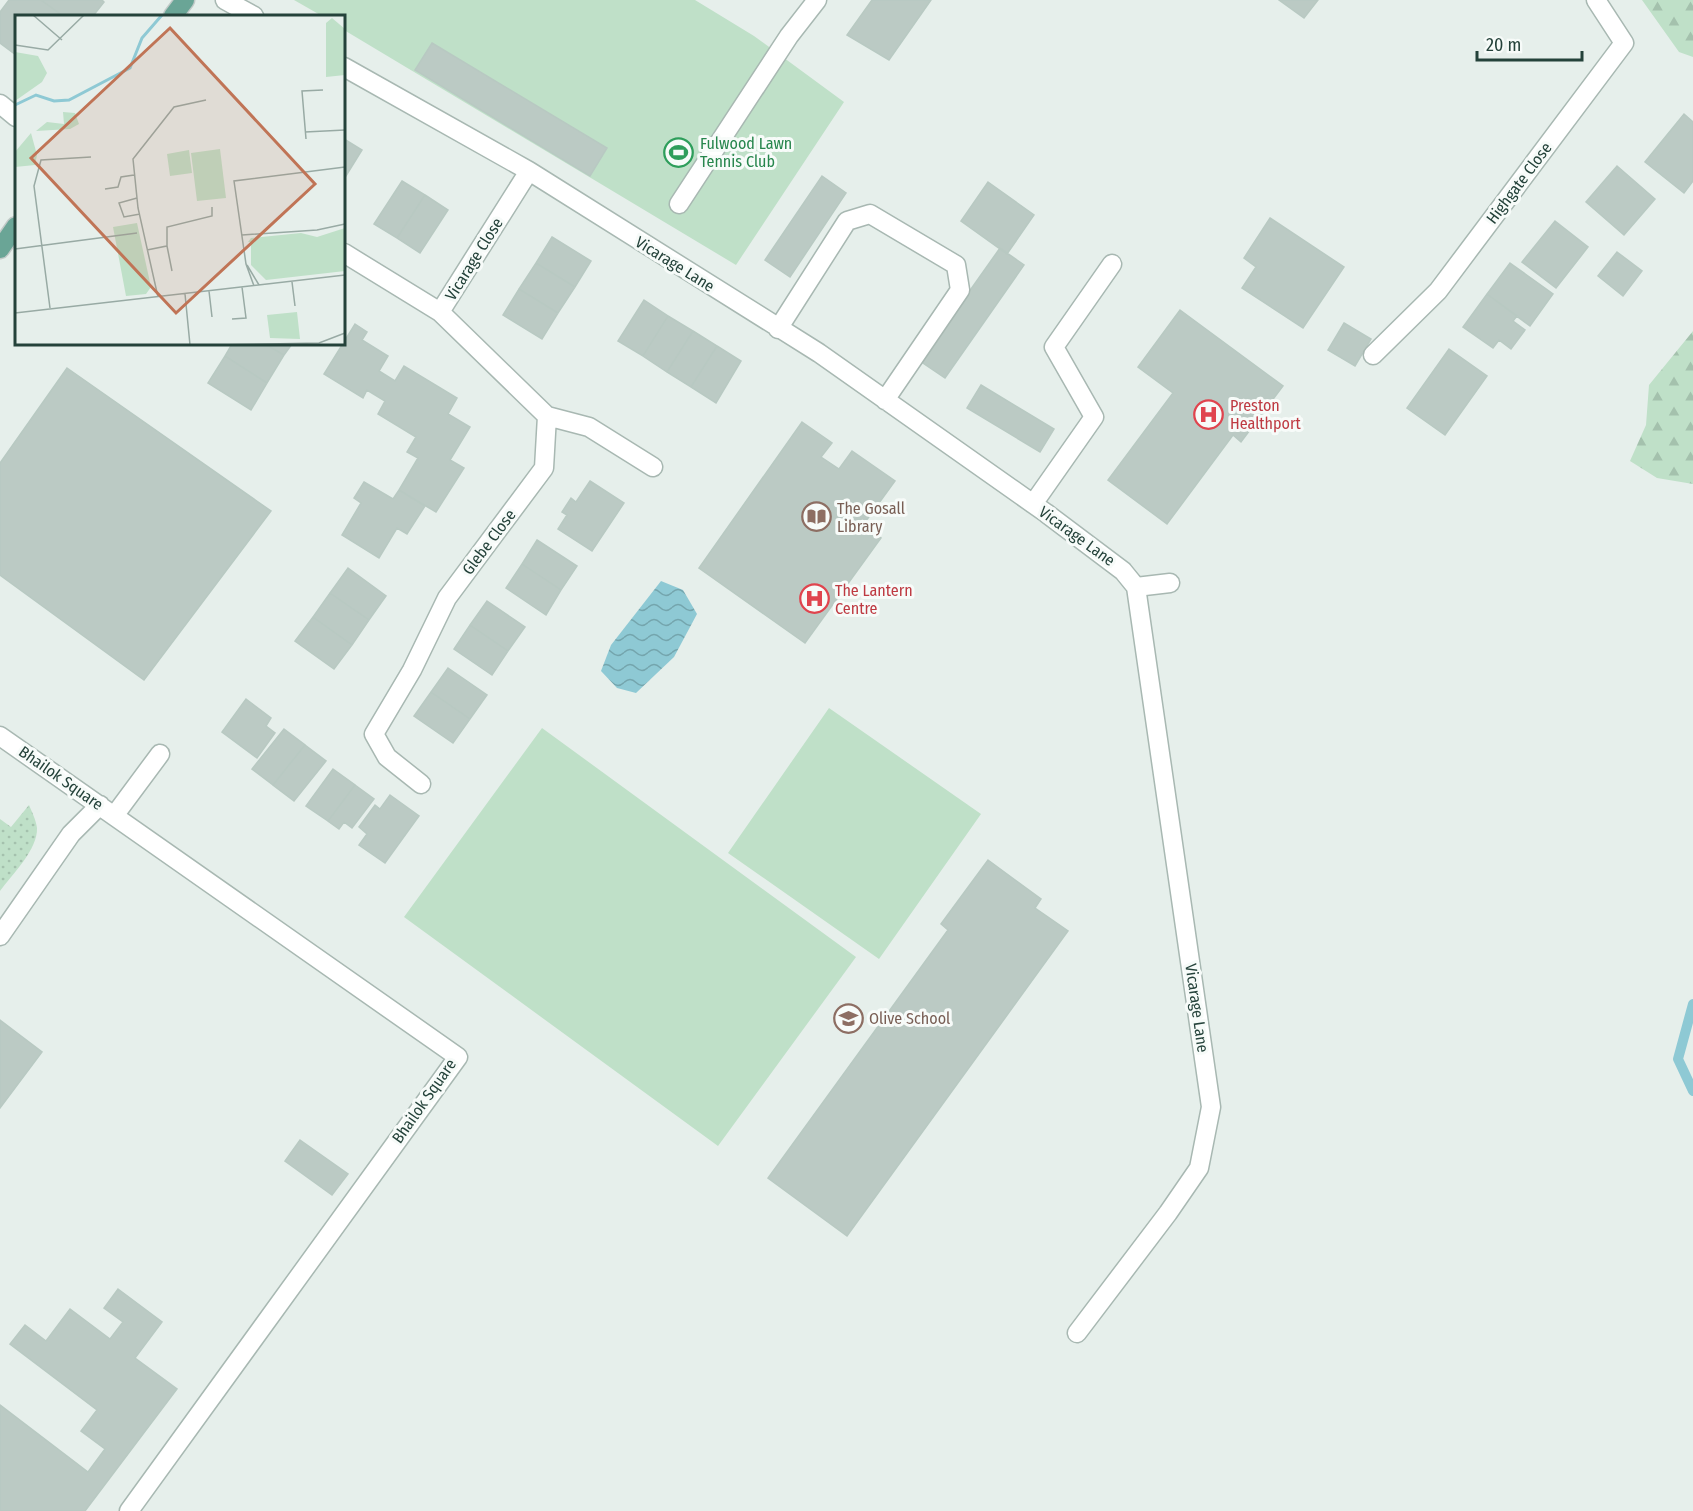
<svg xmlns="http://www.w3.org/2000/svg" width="1693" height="1511" font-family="'Fira Sans Condensed',sans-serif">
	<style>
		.green { fill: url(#green-dots) }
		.forest { fill: url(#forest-firs) }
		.pitch { fill: #bfe0c8 }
		.water { fill: url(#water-waves) }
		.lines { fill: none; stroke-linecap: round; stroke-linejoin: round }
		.stream { stroke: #8ec9d4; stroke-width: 10 }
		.building { fill: #bbcac4; stroke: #b8c9c2; stroke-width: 1.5 }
		.minor-casing { stroke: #a8b8b2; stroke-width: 21 }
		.major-casing { stroke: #c2cac8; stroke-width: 21 }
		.minor { stroke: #fff; stroke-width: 18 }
		.major { stroke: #6aa596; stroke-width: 18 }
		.labels { text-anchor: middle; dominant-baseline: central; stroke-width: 6; stroke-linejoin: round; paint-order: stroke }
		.leisure-label { font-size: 16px; fill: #27864d; stroke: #f7fbf9; text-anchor: start }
		.street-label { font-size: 16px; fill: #24423a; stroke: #f7fbf9 }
		.health-label { font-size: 16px; fill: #be3a42; stroke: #f7fbf9; text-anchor: start }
		.education-label { font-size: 16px; fill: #785e54; stroke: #f7fbf9; text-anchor: start }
		.inset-river { fill: none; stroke: #8ec9d4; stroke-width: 3 }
		.inset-road { fill: none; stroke: #98aaa4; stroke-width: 1.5 }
		.view { fill: #c07456; fill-opacity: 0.15; stroke: #c07456; stroke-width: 3 }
		.inset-edge { fill: none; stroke: #24423a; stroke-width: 3 }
	</style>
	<defs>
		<pattern id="green-dots" width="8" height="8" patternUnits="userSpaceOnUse" patternTransform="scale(1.5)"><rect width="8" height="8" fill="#bfe0c8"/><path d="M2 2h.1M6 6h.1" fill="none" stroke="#a4c1ad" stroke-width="1.8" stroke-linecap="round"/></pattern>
		<pattern id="forest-firs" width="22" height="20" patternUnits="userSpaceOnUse" patternTransform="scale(1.5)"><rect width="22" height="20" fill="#bfe0c8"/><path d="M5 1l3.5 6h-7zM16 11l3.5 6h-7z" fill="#a4c1ad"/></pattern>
		<pattern id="water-waves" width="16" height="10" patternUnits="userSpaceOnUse" patternTransform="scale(1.5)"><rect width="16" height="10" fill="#8ec9d4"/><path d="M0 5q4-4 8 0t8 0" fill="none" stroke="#74a5ad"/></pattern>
	</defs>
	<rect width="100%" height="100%" fill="#e6efeb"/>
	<path class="green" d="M29 805C32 812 36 820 37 828 38 849 12 875 0 891V819L11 827Z"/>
	<path class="forest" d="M1642 0H1693V57L1679 52Z
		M1693 331V484L1657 478 1630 461 1646 425 1649 385Z"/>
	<path class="pitch" d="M294 0H695L754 36 844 102 736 265 344 30V16H322Z
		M829 708 981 814 879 959 728 853Z
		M542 728 856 957 718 1146 404 917Z"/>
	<path class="water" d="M661 581 683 590 697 614 674 657 636 693 617 688 601 671 611 645Z"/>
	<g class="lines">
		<path class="stream" d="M1693 1004 1678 1059 1693 1091"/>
	</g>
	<path class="building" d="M9 0H41L63 16H16V55L0 43V12Z
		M41 0H102L104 2 93 16H63Z
		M872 0H931L889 60 847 35Z
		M1279 0H1318L1304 18Z
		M432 43 607 148 590 176 415 70Z
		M1684 114 1693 122V181L1684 193 1645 162Z
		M344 139 362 150 344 179Z
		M1617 166 1655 199 1624 235 1586 202Z
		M822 176 846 193 790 277 765 260Z
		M402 181 425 195 397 238 374 224Z
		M988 182 1034 215 1007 254 961 221Z
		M425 195 448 210 420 253 397 238Z
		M1270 218 1344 267 1303 328 1242 288 1256 267 1244 258Z
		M1555 221 1588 247 1556 288 1522 262Z
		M552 237 591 261 575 287 536 263Z
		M1000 248 1024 265 945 378 920 361Z
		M1617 252 1642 271 1623 296 1598 276Z
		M536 263 575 287 558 313 519 289Z
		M1510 263 1553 294 1530 326 1487 294Z
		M519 289 558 313 542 339 503 315Z
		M1487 294 1517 316 1513 321 1525 330 1511 349 1499 340 1493 348 1463 327Z
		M644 300 668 316 643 356 618 341Z
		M1180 310 1283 386 1241 442 1233 435 1167 524 1108 480 1173 393 1138 367Z
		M668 316 693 331 667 372 643 356Z
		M1344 323 1371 339 1355 366 1328 350Z
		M355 324 367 332 362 340 388 356 379 371 395 381 404 366 457 398 448 414 470 427 450 460 464 468 436 512 399 490 418 458 407 452 416 437 378 414 385 401 367 390 363 398 324 374Z
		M693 331 717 346 691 387 667 372Z
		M232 344H265L284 355 267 383 225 356Z
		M265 344H292L284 355Z
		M717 346 741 361 716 403 691 387Z
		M1449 349 1487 376 1445 435 1407 408Z
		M225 356 267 383 251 410 208 383Z
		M67 368 271 511 144 680 0 575V463Z
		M981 385 1054 429 1040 452 967 408Z
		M802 422 832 443 821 457 839 469 852 451 895 481 863 525 881 538 805 643 699 568Z
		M590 481 624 503 592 551 558 529 567 515 562 512 571 498 576 502Z
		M364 482 393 499 399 490 425 506 407 534 397 528 379 558 342 535 361 503 354 498Z
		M537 540 577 566 561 590 522 564Z
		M522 564 561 590 546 615 506 588Z
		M348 568 386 596 369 620 330 593Z
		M330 593 369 620 352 645 313 617Z
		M487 601 525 627 508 651 470 625Z
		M313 617 352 645 334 669 295 641Z
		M470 625 508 651 492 675 454 649Z
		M448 668 487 695 470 719 431 692Z
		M431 692 470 719 453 743 414 716Z
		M246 699 271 718 266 726 275 733 257 758 222 732Z
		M284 729 305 745 273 785 252 769Z
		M305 745 326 761 294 801 273 785Z
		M333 769 355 785 328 821 306 806Z
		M355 785 374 799 352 828 344 822 339 829 328 821Z
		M390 795 419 816 385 863 359 845 367 834 359 827 375 805 380 809Z
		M988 860 1041 899 1035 908 1068 931 847 1236 768 1178 948 930 941 924Z
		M0 1020 42 1052 0 1108Z
		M300 1140 348 1174 332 1195 285 1161Z
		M118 1289 162 1322 135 1358 177 1389 85 1511H0V1405L88 1472 105 1449 81 1431 97 1410 10 1344 25 1325 46 1341 70 1309 110 1339 123 1322 104 1308Z"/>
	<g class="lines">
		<defs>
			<path id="minor" d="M225 0 254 16
				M344 67 529 171 819 353 1046 513 1123 571 1136 587 1211 1107 1199 1168 1168 1213 1077 1333
				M0 104 16 117
				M679 204 789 36 817 0
				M344 253 440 312 529 171
				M778 329 847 221 870 214 956 265 960 290 885 400
				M1373 355 1438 291 1624 43 1596 0
				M547 416 589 427 653 467
				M1033 504 1094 417 1054 347 1112 264
				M1136 587 1170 583
				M0 736 458 1057 129 1511
				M421 784 387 757 374 734 412 670 447 598 544 468 547 416 440 312
				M114 816 160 754
				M0 936 71 834 100 805"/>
			<path id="major" d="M173 16 185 0
				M0 249 16 226"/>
		</defs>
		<use href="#minor" class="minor-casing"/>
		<use href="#major" class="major-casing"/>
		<use href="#minor" class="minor"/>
		<use href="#major" class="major"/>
	</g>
	<defs>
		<symbol id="stadium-ring" viewBox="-11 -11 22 22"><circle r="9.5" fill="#f7fbf9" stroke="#2e9e5b" stroke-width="1.5"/><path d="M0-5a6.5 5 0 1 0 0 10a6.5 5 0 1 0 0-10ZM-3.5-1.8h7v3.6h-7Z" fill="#2e9e5b"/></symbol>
		<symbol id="hospital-ring" viewBox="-11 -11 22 22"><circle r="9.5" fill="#f7fbf9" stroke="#e0444e" stroke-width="1.5"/><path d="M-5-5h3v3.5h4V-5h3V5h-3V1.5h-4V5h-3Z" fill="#e0444e"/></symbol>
		<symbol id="library-ring" viewBox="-11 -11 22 22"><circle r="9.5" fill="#f7fbf9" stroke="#8d6e63" stroke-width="1.5"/><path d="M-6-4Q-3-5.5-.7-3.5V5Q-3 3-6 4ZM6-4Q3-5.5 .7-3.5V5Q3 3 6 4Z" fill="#8d6e63"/></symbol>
		<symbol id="school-ring" viewBox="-11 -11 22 22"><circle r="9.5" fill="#f7fbf9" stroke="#8d6e63" stroke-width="1.5"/><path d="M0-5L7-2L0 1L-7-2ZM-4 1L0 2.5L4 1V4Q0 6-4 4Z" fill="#8d6e63"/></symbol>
	</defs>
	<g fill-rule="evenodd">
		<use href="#stadium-ring" x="662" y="136" width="33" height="33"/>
		<use href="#hospital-ring" x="1192" y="398" width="33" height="33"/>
		<use href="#library-ring" x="800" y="500" width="33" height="33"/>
		<use href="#hospital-ring" x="798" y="582" width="33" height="33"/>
		<use href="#school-ring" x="832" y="1002" width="33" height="33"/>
	</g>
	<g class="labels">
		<g class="leisure-label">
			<text x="700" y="143">Fulwood Lawn<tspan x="700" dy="18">Tennis Club</tspan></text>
		</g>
		<g class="street-label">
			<text transform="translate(1519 183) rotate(-53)">Highgate Close</text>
			<text transform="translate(474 259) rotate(-58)">Vicarage Close</text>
			<text transform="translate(675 264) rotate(32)">Vicarage Lane</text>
			<text transform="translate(1077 536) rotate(36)">Vicarage Lane</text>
			<text transform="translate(489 542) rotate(-53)">Glebe Close</text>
			<text transform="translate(61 778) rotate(35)">Bhailok Square</text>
			<text transform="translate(1197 1008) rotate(82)">Vicarage Lane</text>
			<text transform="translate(424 1101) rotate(-55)">Bhailok Square</text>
		</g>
		<g class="health-label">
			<text x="1230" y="405">Preston<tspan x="1230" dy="18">Healthport</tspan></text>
			<text x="835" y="590">The Lantern<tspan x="835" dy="18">Centre</tspan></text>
		</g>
		<g class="education-label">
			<text x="837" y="508">The Gosall<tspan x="837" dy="18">Library</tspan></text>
			<text x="869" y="1018">Olive School</text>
		</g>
	</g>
	<g transform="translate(15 15)">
		<rect width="330" height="330" fill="#e6efeb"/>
		<path d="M317 3 330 14V60L311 62V8ZM330 213V256L251 265 236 250V227H233L236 223 286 218 302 222Z" fill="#bfe0c8"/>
		<path d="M0 37 23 41 32 58 27 67 0 86ZM48 97 60 98 64 109 55 114 21 116 32 107 49 109ZM16 118 22 140 20 150 0 152V137Z" fill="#bfe0c8"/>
		<path d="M205 134 211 183 182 186 176 138ZM174 135 177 158 155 161 152 139ZM122 208 136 272 131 279 111 281 98 212ZM282 297 285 324 255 323 252 300Z" fill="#bfe0c8"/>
		<path class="inset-river" d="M0 90 21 80 39 86 54 85 115 53 127 23 147 0"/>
		<path class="inset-road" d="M18 0 47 25M0 30 33 35 69 0M290 117 330 115M291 124 287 76 308 75M90 174 103 172 106 162 119 160M122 183 104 188 109 202 125 199M227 220 302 215 330 209M152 231V212L197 201V192M0 234 122 218M132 235 152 231 157 256M232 250 244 270M277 267 280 291M239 271 231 249 219 166 330 152M194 276 197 302M170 279 175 330M143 282 123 193 118 144 159 92 191 85M35 293 19 171 26 145 76 142M0 298 330 260M217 304 231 303 227 272M199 330 304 328 330 318"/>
		<path class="view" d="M155 13 300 169 161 298 16 143Z"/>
		<rect width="330" height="330" class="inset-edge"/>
	</g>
	<path d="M1477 51v9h105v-9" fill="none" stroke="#24423a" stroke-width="3"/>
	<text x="1486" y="51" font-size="18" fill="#24423a" stroke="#f7fbf9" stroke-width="4.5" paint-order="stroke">20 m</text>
</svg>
